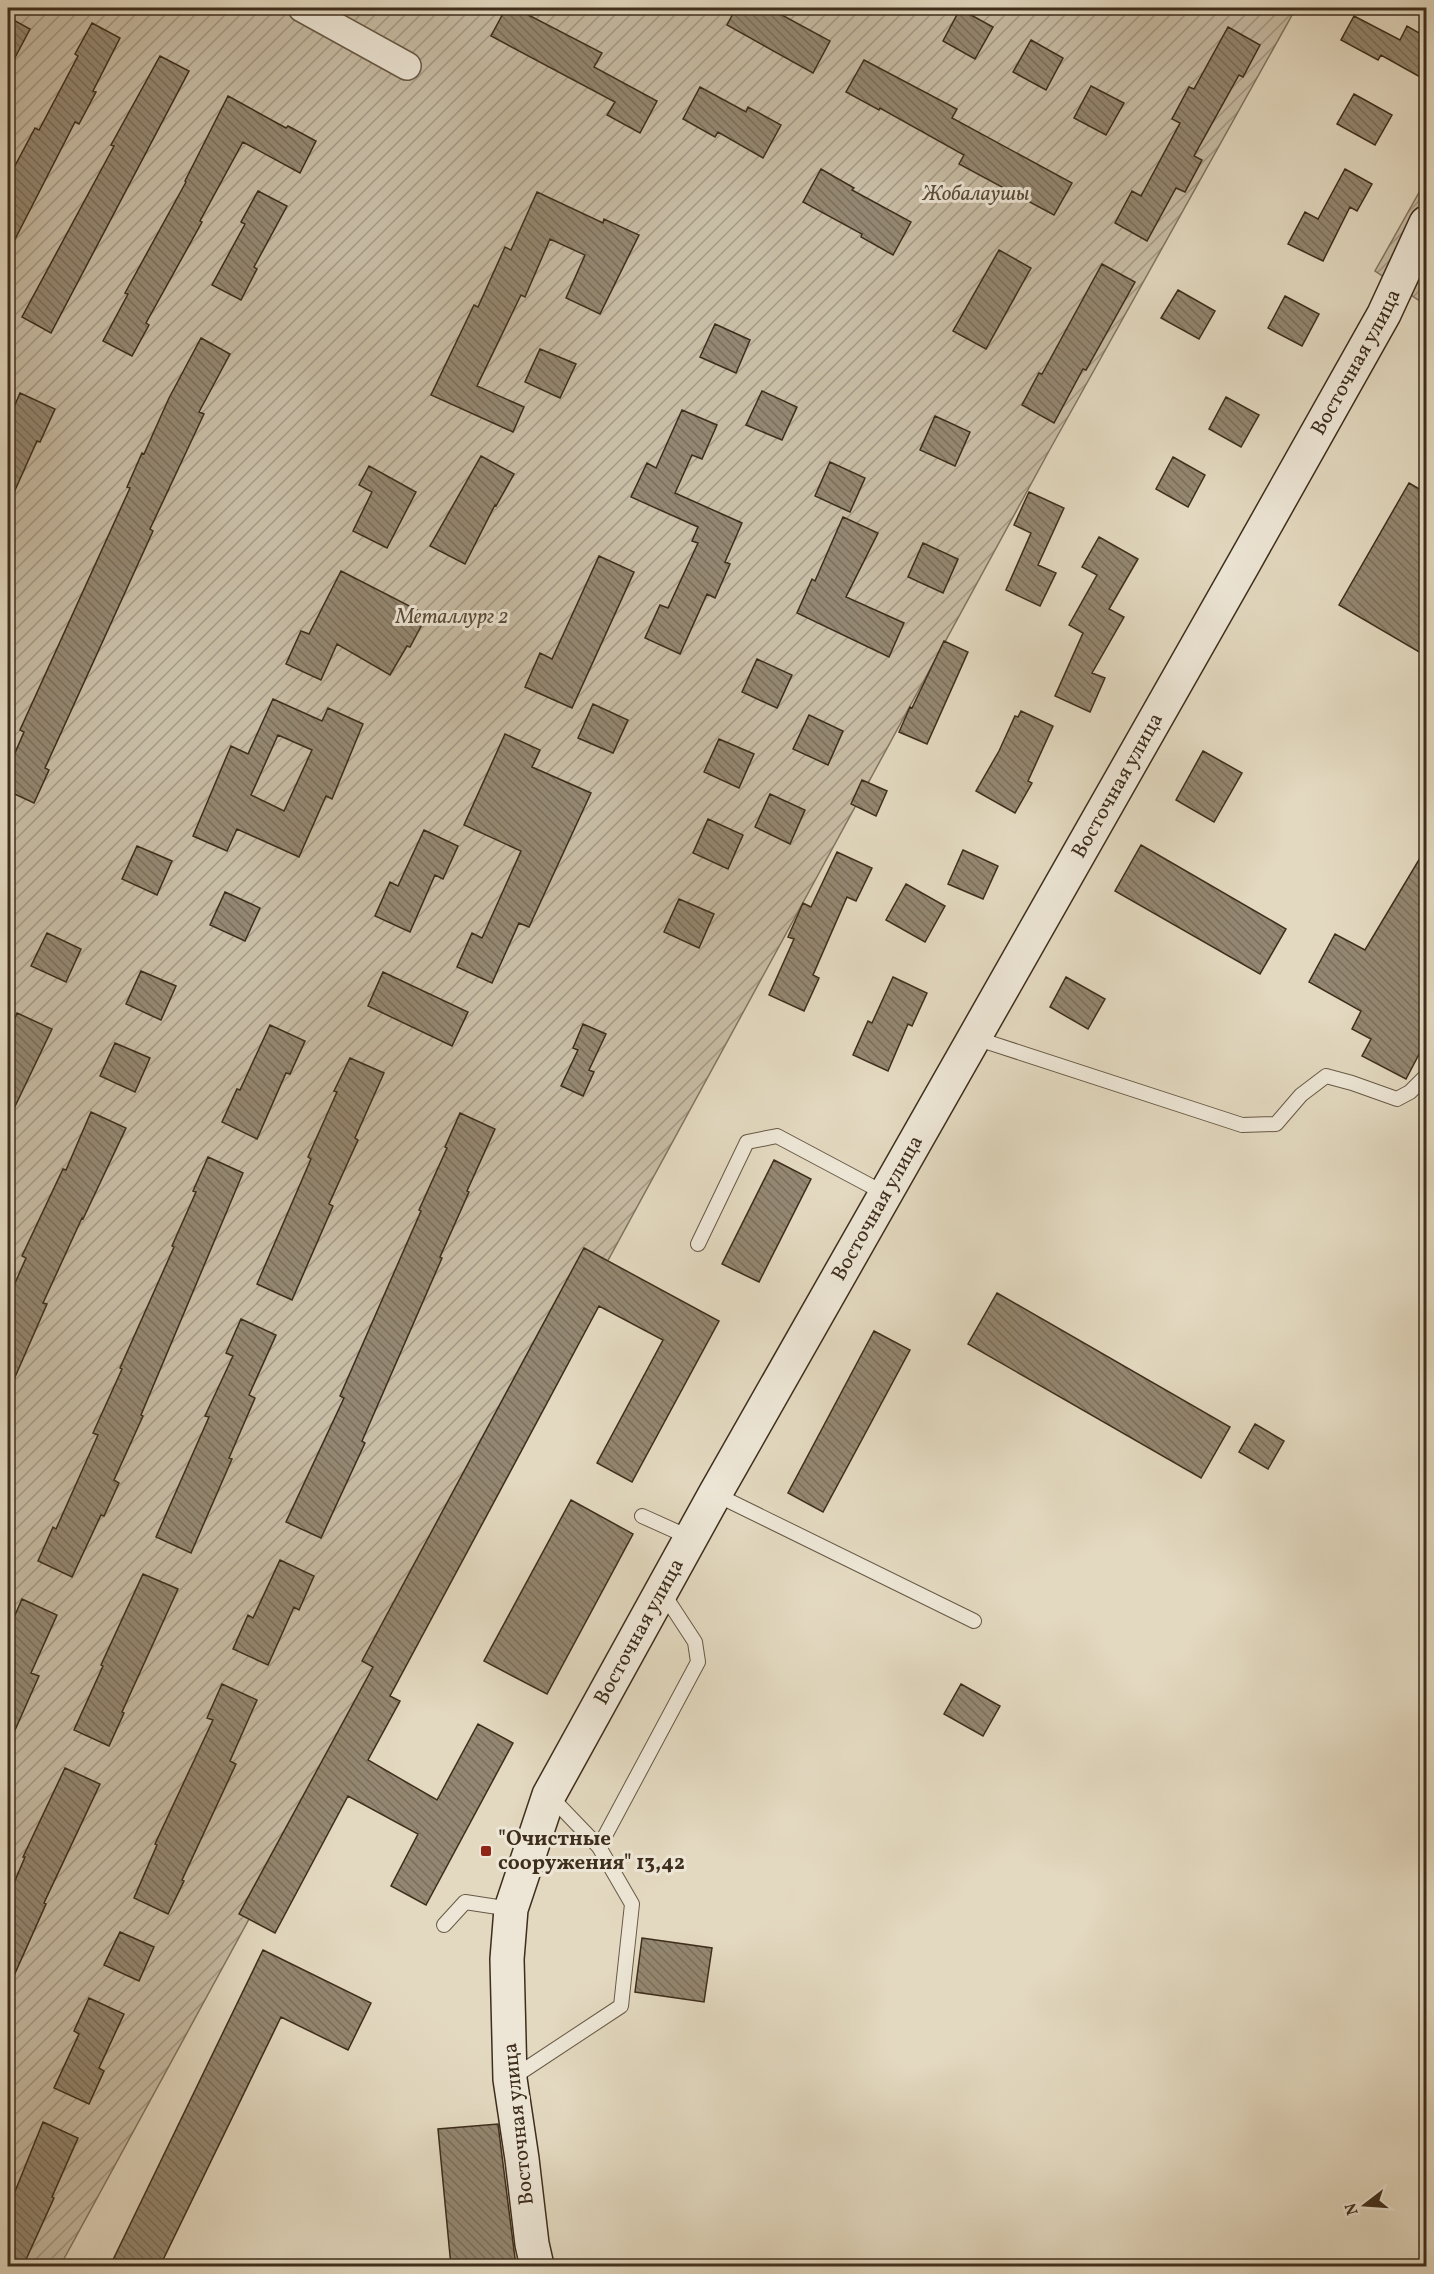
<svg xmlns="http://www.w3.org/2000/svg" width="1434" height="2274" font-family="Vollkorn,serif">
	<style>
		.garden { fill: url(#garden-furrows); stroke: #827560; stroke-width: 1.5 }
		.building { fill: url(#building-back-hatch); stroke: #3e2e1c; stroke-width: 1.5; fill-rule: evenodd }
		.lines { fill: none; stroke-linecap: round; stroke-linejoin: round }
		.lane-casing { stroke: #675945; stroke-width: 16 }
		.street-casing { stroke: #675945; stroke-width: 30 }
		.secondary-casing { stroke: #3e2e1c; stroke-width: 36 }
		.lane { stroke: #ede6d6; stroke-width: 14 }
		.street { stroke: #ede6d6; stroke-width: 27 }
		.secondary { stroke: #ede6d6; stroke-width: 33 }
		.poi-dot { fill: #8f2418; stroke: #ede6d6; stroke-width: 2 }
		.labels { text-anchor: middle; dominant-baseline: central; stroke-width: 6; stroke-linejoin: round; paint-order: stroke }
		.park-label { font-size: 21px; font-style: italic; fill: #594a37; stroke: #ede6d6 }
		.street-label { font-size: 21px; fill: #3e2e1c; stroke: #ede6d6 }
		.poi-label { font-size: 21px; font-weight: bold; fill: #3e2e1c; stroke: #ede6d6; text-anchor: start }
	</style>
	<defs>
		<pattern id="garden-furrows" width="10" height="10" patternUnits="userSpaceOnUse" patternTransform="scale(1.5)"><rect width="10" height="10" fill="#c7bca4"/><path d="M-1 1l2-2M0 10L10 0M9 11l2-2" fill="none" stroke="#a39985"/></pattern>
		<pattern id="building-back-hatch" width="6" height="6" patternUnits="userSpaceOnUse" patternTransform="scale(1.5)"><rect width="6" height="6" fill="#948771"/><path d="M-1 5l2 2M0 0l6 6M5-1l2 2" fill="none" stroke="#7a6f5c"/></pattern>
	</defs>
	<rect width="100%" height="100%" fill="#e3d9c0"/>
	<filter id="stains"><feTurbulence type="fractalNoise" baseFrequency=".00333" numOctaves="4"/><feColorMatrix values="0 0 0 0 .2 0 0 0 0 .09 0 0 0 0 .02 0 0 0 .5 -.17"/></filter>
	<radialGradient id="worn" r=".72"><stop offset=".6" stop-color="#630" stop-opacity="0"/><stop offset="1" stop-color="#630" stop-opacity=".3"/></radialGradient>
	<path class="garden" d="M8 8H1296L1049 451 60 2266H8Z
		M1426 180V305L1375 271Z"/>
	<path class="building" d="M506 8H515L602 53 594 67 657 101 640 133 607 115 615 102 491 36Z
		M736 8H769L830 41 813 73 727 25Z
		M960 9 993 27 975 59 943 41Z
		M1354 16 1400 40 1407 26 1426 37V66L1420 77 1381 55 1378 60 1341 40Z
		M8 17 30 29 8 71Z
		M92 23 120 38 93 91 96 92 79 124 75 122 8 253V179L35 128 39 130 78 56 75 54Z
		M1228 27 1260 45 1243 77 1239 75 1194 156 1202 160 1185 192 1176 188 1147 241 1115 223 1132 191 1141 196 1180 123 1172 119 1189 87 1194 89Z
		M1031 40 1063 58 1046 90 1013 72Z
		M160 56 189 71 51 333 22 317 114 146 111 145Z
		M864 60 957 109 952 118 1072 183 1054 215 959 164 964 155 880 108 879 110 846 92Z
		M1091 86 1124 103 1106 135 1074 118Z
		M700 87 746 112 748 107 781 125 763 158 718 132 715 137 683 119Z
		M1354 94 1392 115 1375 145 1337 124Z
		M228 96 286 128 288 126 316 141 300 173 243 142 200 221 202 222 146 323 149 325 132 356 103 341 128 294 125 293 186 182 185 181Z
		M821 169 854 188 852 190 911 222 893 255 861 237 862 234 803 202Z
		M1345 169 1372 184 1357 211 1350 207 1323 261 1288 244 1305 212 1318 219Z
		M258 191 287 206 254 267 257 269 241 300 212 285 245 224 241 222Z
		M537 192 603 223 604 219 639 235 600 314 566 298 585 255 550 239 525 297 521 295 477 386 524 407 513 432 431 395 474 305 478 307 505 247 511 250Z
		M999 250 1031 268 986 349 953 331Z
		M1102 264 1135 282 1086 370 1083 369 1054 423 1022 405 1039 373 1042 374Z
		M1178 290 1215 311 1199 339 1161 318Z
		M1285 296 1319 314 1302 346 1268 328Z
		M715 324 750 340 736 373 700 357Z
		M201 338 230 354 199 412 204 414 150 529 153 531 45 768 49 770 34 803 8 791V769L24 732 20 730 130 488 127 487 142 453 144 454 169 398Z
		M540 349 576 364 560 398 525 382Z
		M762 391 797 407 782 440 746 425Z
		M20 393 55 409 40 442 37 441 8 506V421Z
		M1226 397 1259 415 1241 447 1209 429Z
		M682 410 717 425 702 459 692 455 675 493 742 523 725 562 730 564 715 598 707 594 680 654 645 638 660 605 668 608 698 543 692 541 698 527 631 497 647 463 656 468Z
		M935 416 970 432 955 466 920 450Z
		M481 456 514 474 496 506 495 505 465 564 430 546Z
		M1173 457 1205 475 1188 507 1156 489Z
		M830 462 865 478 850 512 815 496Z
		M369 466 416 492 387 548 353 531 372 492 359 485Z
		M1409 483 1426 493V656L1339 605Z
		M1029 492 1064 508 1038 565 1056 573 1040 606 1006 590 1031 533 1014 525Z
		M843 517 878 533 846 597 904 623 889 657 797 613 812 579 815 581Z
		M1099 537 1138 559 1109 609 1124 617 1092 673 1105 678 1090 712 1055 696 1083 633 1069 625 1097 575 1082 567Z
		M923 543 958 559 943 593 908 577Z
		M599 556 634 572 572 708 525 687 540 653 552 659Z
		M341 571 427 615 410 647 407 646 390 675 337 644 321 680 286 664 301 631 309 634Z
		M944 641 968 652 927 744 899 732 910 707 912 708Z
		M757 659 792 675 777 708 742 692Z
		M273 699 322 721 328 708 363 724 332 799 326 796 299 857 237 829 227 851 193 836 231 746 248 754ZM278 735 312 750 284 811 251 795Z
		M593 704 628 720 613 753 578 738Z
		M1021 711 1053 726 1028 781 1032 783 1015 813 976 791 999 751 1015 716 1018 717Z
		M809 715 843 731 828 765 793 749Z
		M505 734 540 750 532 767 591 793 529 927 519 923 492 983 457 967 472 933 482 938 521 851 464 825Z
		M719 739 754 754 739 788 704 772Z
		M1203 751 1242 773 1214 822 1176 800Z
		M862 780 887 791 876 816 851 804Z
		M770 794 805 810 790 844 755 827Z
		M708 819 743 835 728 869 693 853Z
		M424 830 458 846 443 879 435 875 410 932 375 916 390 882 398 886Z
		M1141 845 1286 929 1260 974 1115 891Z
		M137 846 172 861 157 895 122 879Z
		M1426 848V1041L1406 1079 1362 1056 1371 1039 1352 1029 1361 1011 1309 982 1335 934 1365 950Z
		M963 850 998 866 983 899 948 884Z
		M837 852 872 868 856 901 847 897 813 975 819 978 804 1011 769 995 794 939 788 937 803 903 811 907Z
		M906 884 945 906 925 942 886 920Z
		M225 892 260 908 245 941 210 925Z
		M679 899 714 914 699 948 664 932Z
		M47 933 81 949 66 982 31 966Z
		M141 971 176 986 161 1020 126 1004Z
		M383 972 468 1012 452 1046 368 1006Z
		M893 977 927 993 912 1026 908 1024 888 1071 853 1055 868 1021 872 1023Z
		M1066 977 1105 999 1088 1029 1050 1007Z
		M17 1013 52 1029 8 1121V1034Z
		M583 1024 606 1034 589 1070 594 1072 583 1096 561 1086 578 1050 573 1048Z
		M270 1025 305 1041 290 1074 286 1073 257 1139 222 1122 237 1089 240 1090Z
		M115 1043 150 1058 135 1092 100 1076Z
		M350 1058 384 1073 355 1138 358 1140 329 1204 333 1206 292 1300 257 1284 311 1159 308 1157 337 1092 334 1091Z
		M91 1112 126 1128 83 1219 82 1218 43 1303 47 1304 8 1393V1299L26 1258 22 1256 63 1169 66 1170Z
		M460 1113 495 1129 467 1191 469 1192 440 1257 442 1258 362 1441 365 1443 321 1538 286 1522 344 1398 340 1396 421 1211 419 1210 447 1148 445 1147Z
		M208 1157 243 1173 141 1415 143 1416 114 1480 119 1483 104 1516 101 1515 72 1577 38 1561 53 1527 56 1529 98 1435 93 1433 122 1369 120 1368 174 1247 172 1246 196 1192 193 1191Z
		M774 1160 811 1179 759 1282 722 1264Z
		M584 1248 719 1321 632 1482 597 1463 663 1340 599 1306 390 1696 400 1701 368 1760 437 1800 478 1724 513 1743 426 1905 391 1886 418 1834 348 1796 275 1933 239 1914 373 1667 362 1661Z
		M997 1293 1230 1427 1201 1478 968 1344Z
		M241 1319 276 1335 249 1395 255 1398 229 1458 232 1459 191 1553 156 1537 209 1417 205 1416 233 1356 226 1353Z
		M874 1331 910 1350 823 1512 788 1493Z
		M1255 1424 1284 1441 1268 1469 1239 1452Z
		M571 1500 633 1534 547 1694 484 1661Z
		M280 1560 314 1576 299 1610 294 1607 268 1665 233 1649 248 1615 253 1618Z
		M143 1574 178 1589 122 1712 124 1713 109 1746 74 1730 103 1666 101 1665Z
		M22 1599 57 1615 31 1673 39 1676 8 1746V1631Z
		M222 1684 257 1700 230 1761 236 1764 182 1880 184 1881 168 1914 134 1898 157 1845 155 1844 213 1720 207 1718Z
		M961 1684 1000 1706 983 1736 944 1714Z
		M65 1768 100 1784 44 1903 46 1904 8 1989V1897L25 1857H23Z
		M120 1932 154 1947 139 1981 104 1965Z
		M642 1938 712 1948 704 2002 635 1992Z
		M263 1950 371 2003 348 2050 281 2017 160 2266H110Z
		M89 1998 124 2014 99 2068 104 2071 89 2104 54 2088 79 2034 74 2031Z
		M43 2122 78 2138 52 2197 54 2198 23 2266H8V2209Z
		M498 2124 516 2266H451L438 2129Z"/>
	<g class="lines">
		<defs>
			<path id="lane" d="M975 1038 1242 1125 1276 1124 1301 1095 1326 1076 1352 1083 1397 1099 1410 1092 1426 1076
				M698 1244 747 1142 777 1136 886 1194
				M715 1494 974 1621
				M642 1516 691 1538
				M599 1847 698 1662 695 1642 663 1593
				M444 1925 465 1902 511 1909
				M512 2078 621 2006 632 1904 599 1847 549 1795"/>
			<path id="street" d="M302 8 407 66"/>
			<g id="secondary">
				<path id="s1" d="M537 2266 532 2244 522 2159 510 2079 507 1959 511 1909 549 1795 715 1494 1244 563 1384 314 1426 223"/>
			</g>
		</defs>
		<use href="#lane" class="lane-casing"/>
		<use href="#street" class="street-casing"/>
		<use href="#secondary" class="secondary-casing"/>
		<use href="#lane" class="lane"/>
		<use href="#street" class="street"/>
		<use href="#secondary" class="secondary"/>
	</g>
	<rect class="poi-dot" x="480" y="1845" width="12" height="12" rx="3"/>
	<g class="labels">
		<g class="park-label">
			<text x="976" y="194">Жобалаушы</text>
			<text x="452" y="617">Металлург 2</text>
		</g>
		<g class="street-label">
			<text stroke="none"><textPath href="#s1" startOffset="2124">Восточная улица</textPath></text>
			<text stroke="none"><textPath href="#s1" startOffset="1638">Восточная улица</textPath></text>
			<text stroke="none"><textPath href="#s1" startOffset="1152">Восточная улица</textPath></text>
			<text stroke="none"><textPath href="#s1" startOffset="666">Восточная улица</textPath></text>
			<text transform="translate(519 2124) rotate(-96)">Восточная улица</text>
		</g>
		<g class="poi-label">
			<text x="498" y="1839">"Очистные<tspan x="498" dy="24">сооружения" 13,42</tspan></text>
		</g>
	</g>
	<rect width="1434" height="2274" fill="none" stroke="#e3d9c0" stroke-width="30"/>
	<rect x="9" y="9" width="1416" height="2256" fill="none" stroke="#3e2e1c" stroke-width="3"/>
	<rect x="15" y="15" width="1404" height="2244" fill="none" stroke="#3e2e1c" stroke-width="1.5"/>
	<g transform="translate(1365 2205) rotate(253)" stroke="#ede6d6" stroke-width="4.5" paint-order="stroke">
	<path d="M0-4.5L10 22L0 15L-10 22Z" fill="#3e2e1c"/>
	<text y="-9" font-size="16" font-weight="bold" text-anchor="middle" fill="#3e2e1c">N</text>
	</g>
	<rect width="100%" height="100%" filter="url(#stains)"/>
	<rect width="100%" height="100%" fill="url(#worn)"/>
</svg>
